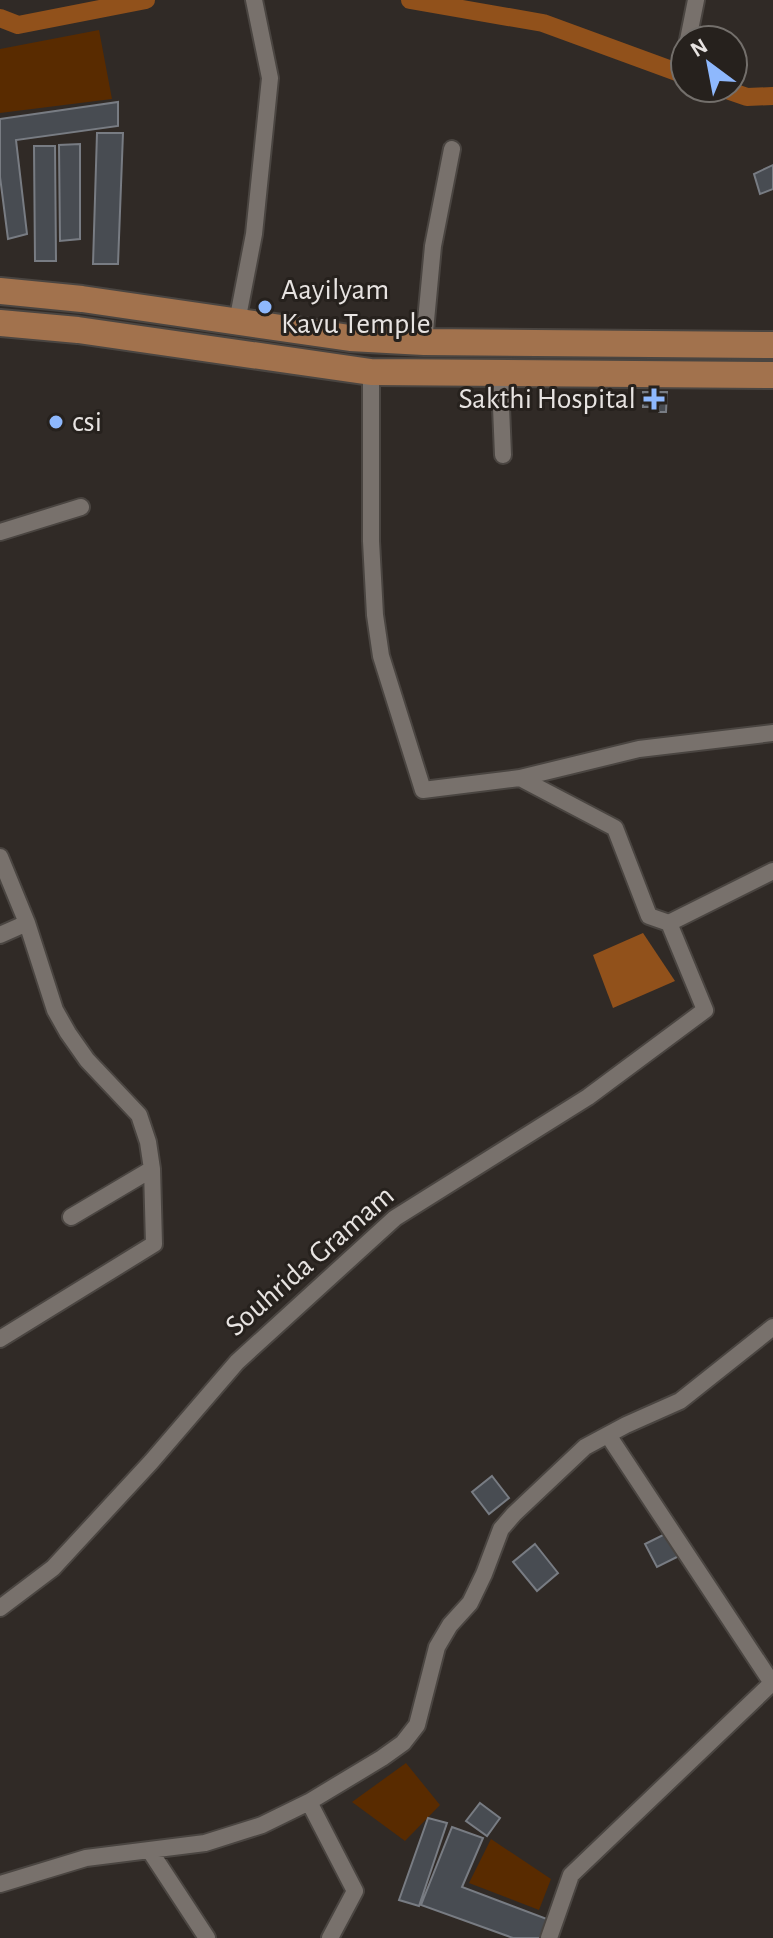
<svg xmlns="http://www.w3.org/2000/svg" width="773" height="1938" font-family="'Alegreya Sans',sans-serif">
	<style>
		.green { fill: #592b00 }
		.water { fill: #91511b }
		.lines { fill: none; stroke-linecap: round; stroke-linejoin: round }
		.canal { stroke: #91511b; stroke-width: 18 }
		.building { fill: #484c52; stroke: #787c83; stroke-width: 2 }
		.street-casing { stroke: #4a4541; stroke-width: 20 }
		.primary-casing { stroke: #4a4541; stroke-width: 30 }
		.street { stroke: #78716c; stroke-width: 16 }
		.primary { stroke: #a2724d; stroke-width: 26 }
		.poi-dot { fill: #8eb8fd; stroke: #26211d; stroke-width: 3 }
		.labels { text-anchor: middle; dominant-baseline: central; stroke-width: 6; stroke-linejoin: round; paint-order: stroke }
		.poi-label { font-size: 30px; fill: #e7e3e1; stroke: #26211d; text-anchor: start }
		.street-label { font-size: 30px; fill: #e7e3e1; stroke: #26211d }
	</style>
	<rect width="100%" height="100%" fill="#302a26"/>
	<path class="green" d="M99 30 112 99 0 113V49Z
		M406 1763 440 1805 405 1841 352 1802Z
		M491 1839 551 1879 539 1910 469 1883Z"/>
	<path class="water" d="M643 933 675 981 613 1008 593 955Z"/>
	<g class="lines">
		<path class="canal" d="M410 0 543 23 685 75
			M0 18 18 25 146 0
			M721 88 747 97 773 96"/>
	</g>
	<path class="building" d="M118 102V126L16 140 27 234 8 239 0 177V119Z
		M97 133H123L118 264H93Z
		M80 144V239L60 241 59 145Z
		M34 146H55L56 261H35Z
		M773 165V189L760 194 754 174Z
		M643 392H667L666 412H659V407H643Z
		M492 1476 509 1498 489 1514 472 1492Z
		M669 1532 681 1555 657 1567 645 1544Z
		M535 1544 558 1573 537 1591 513 1562Z
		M480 1803 500 1818 487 1836 466 1821Z
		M428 1818 447 1823 419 1906 399 1900Z
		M452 1827 483 1838 462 1887 547 1919 540 1938H513L421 1905Z"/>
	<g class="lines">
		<defs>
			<path id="street" d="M688 40 696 0
				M683 63 685 52
				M237 322 254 234 270 78 254 0
				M424 342 433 246 452 149
				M371 372V541L375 615 381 656 423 790 520 778 615 828 649 916 669 923 773 871
				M502 373 501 407 503 455
				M0 532 81 507
				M520 778 639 749 773 733
				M0 857 27 923 55 1010 68 1033 87 1060 139 1115 148 1142 152 1169 154 1244 0 1339
				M0 935 27 923
				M71 1217 152 1169
				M608 1435 772 1683
				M0 1608 53 1568 151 1462 237 1362 395 1218 588 1097 705 1010 669 923
				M309 1802 355 1891 330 1938
				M150 1851 207 1938
				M0 1884 86 1858 205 1843 262 1825 309 1802 382 1758 403 1743 417 1725 437 1647 450 1625 470 1603 484 1574 501 1529 514 1514 585 1447 626 1425 680 1401 773 1327
				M549 1938 571 1875 773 1682"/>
			<path id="primary" d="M0 291 82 299 350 338 424 342 773 345
				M0 323 78 330 371 372 773 375"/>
		</defs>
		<use href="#street" class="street-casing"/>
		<use href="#primary" class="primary-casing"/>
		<use href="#street" class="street"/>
		<use href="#primary" class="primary"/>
	</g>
	<g class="poi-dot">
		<circle cx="265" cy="307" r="8"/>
		<path d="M650 387h8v8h8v8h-8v8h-8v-8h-8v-8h8z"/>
		<circle cx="56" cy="422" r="8"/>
	</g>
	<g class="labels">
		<g class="poi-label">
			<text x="281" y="290">Aayilyam<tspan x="281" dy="34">Kavu Temple</tspan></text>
			<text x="636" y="399" text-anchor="end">Sakthi Hospital</text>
			<text x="72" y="422">csi</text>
		</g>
		<g class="street-label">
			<text transform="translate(310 1261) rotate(-41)">Souhrida Gramam</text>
		</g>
	</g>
	<g transform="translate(709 64) rotate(328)"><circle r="38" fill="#26211d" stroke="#736f6b" stroke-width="2"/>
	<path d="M0-6L14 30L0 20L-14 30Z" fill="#8eb8fd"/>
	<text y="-12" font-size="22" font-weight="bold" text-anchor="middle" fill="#e7e3e1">N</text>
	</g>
</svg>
